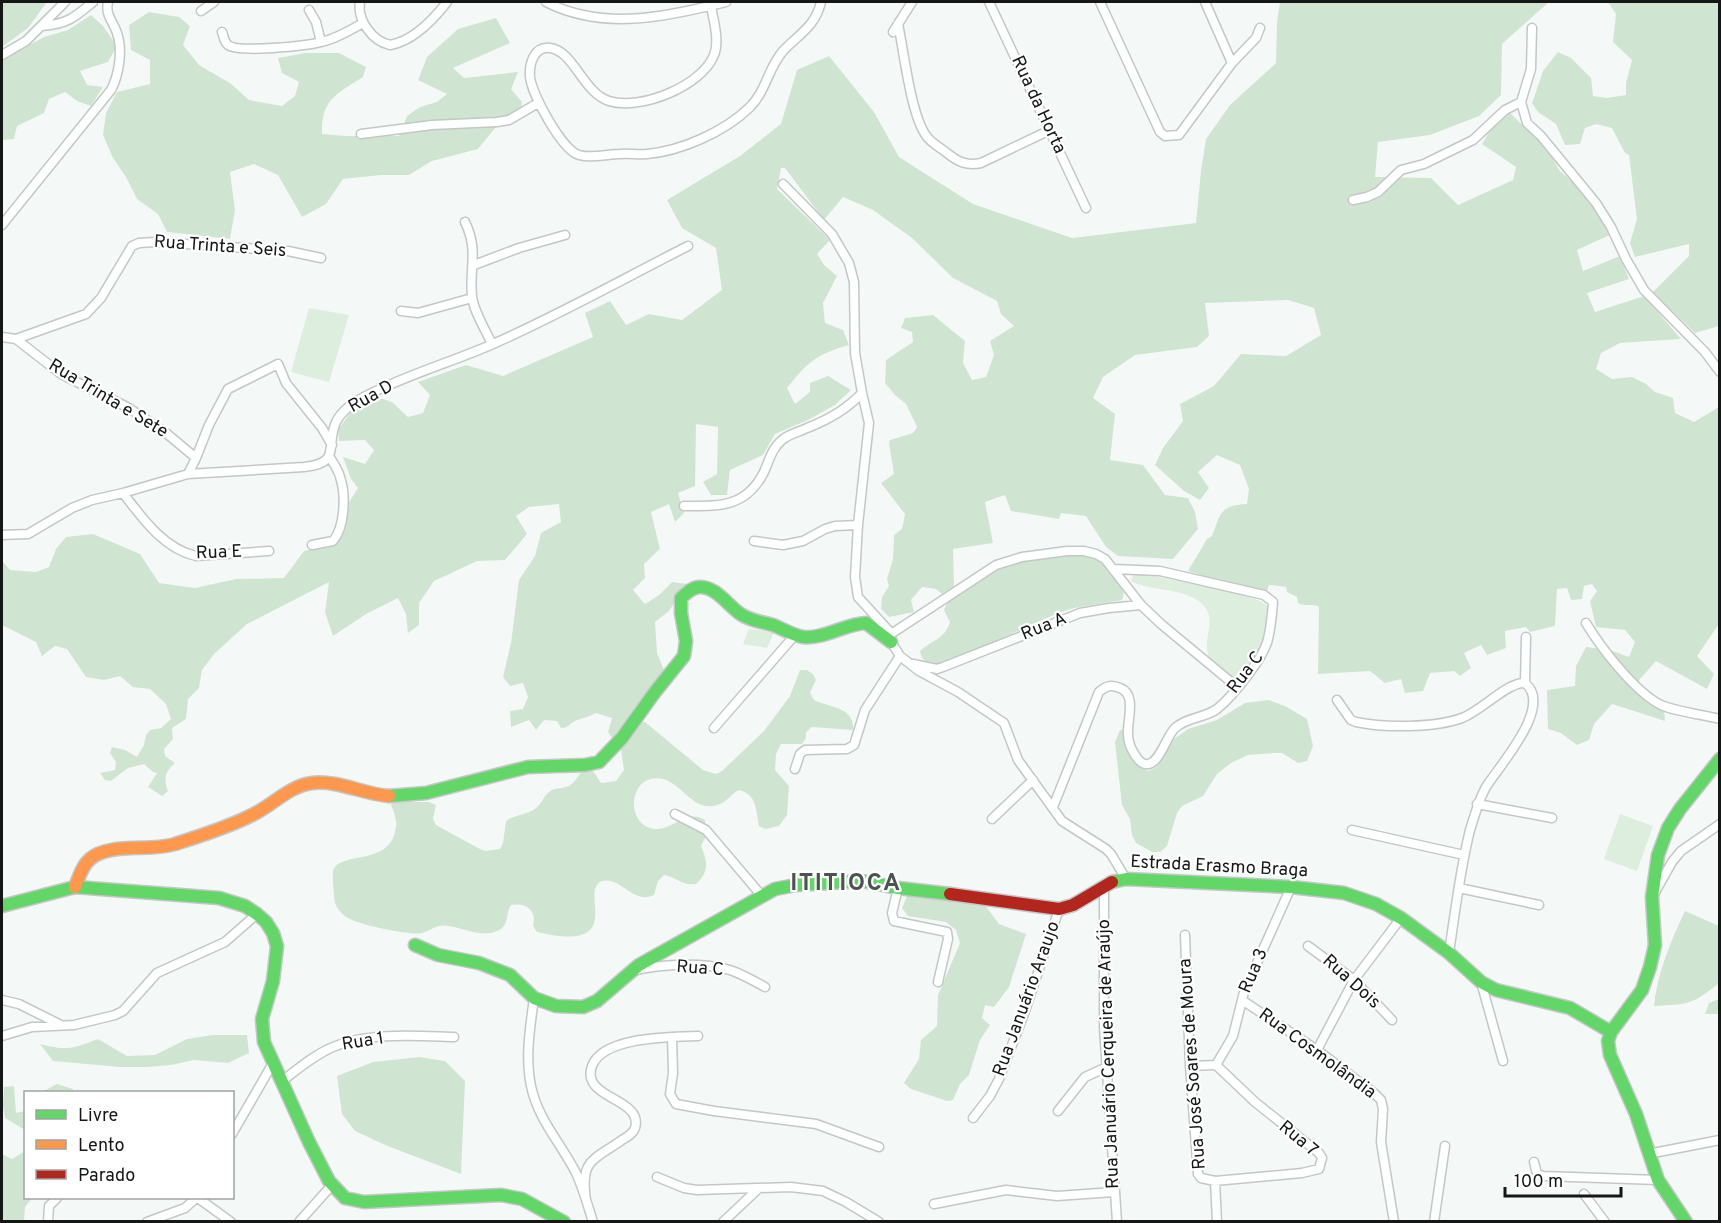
<svg xmlns="http://www.w3.org/2000/svg" width="1721" height="1223" font-family="Overpass,sans-serif">
	<style>
		.green { fill: #ddedde }
		.forest { fill: #d0e5d1 }
		.lines { fill: none; stroke-linecap: round; stroke-linejoin: round }
		.street-casing { stroke: #c3c7c6; stroke-width: 11 }
		.fast-casing { stroke: #c3c7c6; stroke-width: 15 }
		.slow-casing { stroke: #c3c7c6; stroke-width: 15 }
		.jam-casing { stroke: #c3c7c6; stroke-width: 15 }
		.street { stroke: #fdfefe; stroke-width: 8 }
		.fast { stroke: #63d668; stroke-width: 12 }
		.slow { stroke: #ff974d; stroke-width: 12 }
		.jam { stroke: #b3261e; stroke-width: 12 }
		.labels { text-anchor: middle; dominant-baseline: central; stroke-width: 4.5; stroke-linejoin: round; paint-order: stroke }
		.street-label { font-size: 18px; fill: #141716; stroke: #fff }
		.district-label { font-size: 24px; font-weight: bold; letter-spacing: 1.5px; fill: #4c5251; stroke: #fff }
	</style>
	<rect width="100%" height="100%" fill="#f4f9f8"/>
	<path class="green" d="M309 308 349 315 329 382 291 372Z
		M1134 572C1156 577 1256 593 1266 605 1271 611 1273 623 1270 631 1268 640 1255 664 1249 671 1245 677 1235 680 1229 677 1219 672 1208 661 1207 649 1205 633 1218 617 1200 602 1181 587 1151 592 1131 581Z
		M749 629 774 632 767 648 743 644Z
		M1620 814 1653 826 1637 871 1604 859Z"/>
	<path class="forest" d="M2 2H47L28 28 2 47Z
		M1280 2H1549L1502 44 1501 95 1479 116 1430 135 1378 142 1375 177 1431 178 1458 205 1513 180 1516 167 1482 144 1494 124 1509 112 1547 149 1560 171 1584 192 1612 234 1577 250 1583 271 1620 256 1629 279 1587 293 1595 312 1644 296 1681 339 1620 343 1601 353 1596 369 1612 379 1632 377 1646 384 1655 392 1673 398 1675 413 1694 422 1719 407V624L1697 656 1714 674 1707 689 1656 661 1640 679 1634 691 1664 710 1665 721 1612 704 1594 724 1589 740 1577 745 1561 733 1548 729 1547 690 1575 686 1576 666 1586 647 1610 650 1629 657 1635 642 1625 630 1596 627 1590 601 1597 591 1592 584 1584 586 1582 599 1571 600 1567 588 1557 589 1555 626 1530 632 1526 627 1505 631 1506 648 1487 655 1481 645 1464 653 1471 668 1460 676 1454 671 1430 673 1423 691 1405 693 1401 679 1385 683 1370 671 1318 674 1319 607C1312 603 1305 607 1298 603L1297 597 1287 592 1286 587 1269 585 1266 595 1188 571 1207 539 1212 536C1221 513 1219 506 1247 504L1249 489 1240 465 1217 455 1198 472 1209 488 1200 500 1184 491 1155 465 1163 448 1183 421 1180 404 1214 386 1241 354 1286 356 1321 335 1314 308 1288 300 1205 303 1209 336 1197 347 1135 355 1103 377 1093 398 1115 414 1110 460 1143 465 1165 495 1188 498 1195 512 1198 529 1173 559 1118 556 1106 547 1086 516 1061 513 1059 519 1011 511 1005 495 985 502 993 543 953 549 954 586 942 594 936 589 922 587 911 600 914 612 889 617 881 609 882 597 889 586 887 579 893 559 894 535 902 529 905 514 881 483 894 474 889 443 890 440 913 433 917 427 906 404 895 395 885 383 886 360 913 342 912 332 901 328 905 318 933 315 965 341 963 363 972 380 986 377 994 355 990 341 1014 326 1001 314 997 301 953 278 912 238 873 210 843 197 824 220 785 168H781L777 189 830 240 817 254 824 265 837 276 823 303 825 323 843 330 849 345C815 355 809 361 787 388L795 404 810 392V383L828 376 851 390 835 405 808 420 775 434 763 455 730 470 727 495H711L703 482 717 474 718 427 696 424 695 486 678 493 684 513 675 522 669 504 651 512 660 549 644 564 645 578 633 590 645 604 659 595 672 582 687 584 669 611 655 622 657 653 664 670 613 739 608 732 612 718 596 713C589 717 582 718 575 721 569 724 569 728 561 728L557 721 544 720 536 730 529 720 511 727 510 711 523 709 528 697 523 683 510 686 503 677 511 643 519 580 535 556 541 533 561 522 559 504 529 507 516 516 527 534 505 560 477 561 434 581 419 603V625L408 633 406 614 398 598 366 614 333 636 325 612 329 582 247 624 214 654 202 670 199 688 188 699 186 719 172 728 173 739 164 749 165 756 175 763C165 772 163 778 168 791L162 796 148 787 157 773 153 772 144 764 128 768 111 781 105 780 100 773 115 770 116 762 110 753 112 747 125 750 137 757 144 745 146 735 150 730 161 728 171 719 166 704 150 689 133 687 120 676 104 680 86 677 67 649 55 646 42 656 36 642 2 625V561L10 570 36 572 49 567 56 549 66 537 93 534 140 554 159 583 195 588 236 579 284 578 304 551 334 543 344 531 348 504 358 488 351 479 343 457 365 464 374 450 365 440 339 441 338 430 350 413 377 397 392 402 408 417 423 413 430 395 418 382 466 365 503 376 593 337 585 313 610 301 626 325 649 314 682 320 722 290 716 248 682 228 667 200 740 156 781 124 797 70 829 56 874 112 899 157 973 204 1072 238 1196 223 1201 171 1206 139 1230 105 1276 63 1277 22Z
		M1608 2H1719V326L1695 333 1653 292 1689 256V244L1635 257 1630 243 1637 219 1629 155 1625 153 1612 128 1596 124 1585 128 1580 144 1565 145 1556 124 1538 112 1532 103 1543 71 1558 52 1571 58 1591 78 1593 96 1607 98 1626 95V83L1632 60 1613 42 1616 14Z
		M149 12 179 17 190 26 183 45 199 65 230 83 249 100 282 106 295 96 299 82 282 73 278 58 305 53H339L366 67 363 77C336 94 321 100 322 134L346 136H399L407 116 420 107 437 102 447 94 418 80 427 57 458 29 496 18 510 43 453 68 464 78 518 72 511 89 522 102 521 111 499 123 478 149 432 161 409 175H381L343 179 326 204 302 217 278 175 254 164 230 172 235 210 230 239 167 232 158 214 137 199 126 177 113 158 103 135 106 113 117 92 150 84V60L131 50 129 25Z
		M91 15 103 26 117 46 108 62 80 71 87 85 103 87 91 106 77 101 65 92 49 99 44 113 17 126 14 139 2 140V60L44 37 68 30Z
		M1082 554C1108 560 1111 571 1124 593L1122 600 1074 608 1058 613 950 661C937 664 923 668 920 651 932 640 945 639 950 622L944 610 947 603C959 595 969 585 981 577 1008 559 1050 555 1082 554Z
		M800 670H807L813 674 816 680 810 693 814 700C829 708 855 706 853 730L812 727 806 732V738L802 744H781L776 754 775 770 789 786 787 815 779 826 765 829 759 826C756 811 757 793 738 790 731 795 727 801 720 804 690 817 680 772 651 779 629 784 628 822 650 828 671 834 686 807 705 820L707 834 701 846C708 862 709 872 696 884 681 886 677 877 664 875L658 881 654 895C633 905 621 877 603 881 576 888 631 954 537 932L533 926C537 910 526 902 511 905 505 914 510 926 497 931 481 938 464 928 448 926 437 924 432 930 422 933 411 936 361 925 350 919 344 916 337 910 335 903 334 897 332 875 333 871 339 851 387 866 395 832 398 823 395 814 391 805L393 802H429L436 805 433 819 436 825 478 848 485 851 500 849 503 843 506 821C515 814 528 815 536 808 543 802 544 794 552 790 558 787 565 789 570 785 577 781 578 773 586 768L593 771 601 783 616 781 624 770 621 750 638 723 645 722 703 770 716 774 722 771 764 731 790 696Z
		M1269 700 1285 706 1307 719 1313 746 1307 761 1298 763 1282 753H1274L1248 755 1231 763 1217 774 1203 796 1182 806 1177 813 1167 846 1160 852H1152L1136 843 1132 835 1130 819 1122 805 1115 742 1120 730H1123C1126 745 1133 765 1148 771L1155 768 1174 739 1188 729 1217 720 1245 703Z
		M915 892 939 899 982 901 999 924 1026 934 1009 987 994 1007 985 1005 982 1018 990 1025 980 1040 969 1075 960 1084 953 1100 947 1101 911 1089 904 1083 919 1059 921 1040 937 1026 938 995 960 943 956 930 946 922 908 916 902 908 908 894Z
		M1685 911 1719 926V983C1692 1005 1689 1004 1654 1006 1657 973 1671 941 1685 911Z
		M1719 999V1014H1705L1709 1003Z
		M213 1035H247L249 1053 228 1063 194 1060 171 1065 148 1067H120L53 1061 40 1044C66 1051 73 1049 98 1039L127 1056 155 1055 187 1039Z
		M419 1057 445 1061 465 1081 461 1174 385 1145 355 1131 342 1114 337 1076 373 1062Z
		M57 1084 73 1089 72 1092H42Z
		M14 1086 16 1113 25 1111V1130L5 1118 3 1106 4 1087Z
		M25 1151 26 1198H32L25 1207 24 1221H2V1154L12 1159Z"/>
	<g class="lines">
		<defs>
			<path id="street" d="M360 2C357 20 372 41 390 45 413 41 433 20 447 2
				M546 2C603 31 666 17 726 2
				M989 2 1086 208
				M1100 2 1160 132 1165 136 1179 135 1232 63 1256 38 1260 28
				M1205 2 1232 63
				M711 5C713 20 720 40 714 55 702 86 640 111 609 101 583 93 574 51 550 48 534 46 529 64 530 77 532 95 562 150 579 155 593 159 606 154 620 154 629 153 638 155 647 154 681 151 724 132 749 108 766 92 768 68 783 51 800 33 815 27 821 2
				M309 10 316 22 321 42
				M201 11 214 2
				M898 24C904 51 911 119 928 138 933 144 941 148 947 153 958 162 967 166 981 163L1050 130
				M42 26C68 24 75 17 93 2
				M1532 28 1531 69 1521 102 1527 123 1541 136 1596 203 1611 227 1626 259 1644 290 1705 352 1720 372
				M222 32C224 37 224 42 228 45 238 53 306 46 321 42 336 39 350 30 363 23
				M893 32 912 2
				M2 55 26 41 65 2
				M361 134 432 125 497 122 509 120 538 103
				M783 184 832 234 849 263 854 282 855 353 862 393 869 423 858 525 855 577 858 597 889 631 891 642 900 656 919 671 958 692 1004 723 1018 760 1062 821 1106 849 1111 854 1126 879
				M1353 200 1367 197 1378 192 1401 170 1424 164 1473 140 1505 110 1521 102
				M465 222C479 251 469 268 472 296 473 310 486 331 492 344
				M2 225 111 90C119 75 123 50 117 33 113 21 105 15 108 2
				M474 265 519 248 565 235
				M401 311 418 313 472 298
				M2 337 16 339 61 374 129 408 166 433 196 458 188 474
				M16 339 86 314 101 298 132 246 139 243 155 242 288 251 321 258
				M196 458 209 425 228 389 278 364 286 383 322 428 332 445
				M123 493C142 518 164 549 196 556L269 551
				M684 506C719 506 746 508 764 472 769 461 772 448 782 440 789 434 799 432 807 428 828 420 847 409 862 393
				M2 535 28 534 72 508 92 500 123 493 188 474 304 467C342 463 325 447 336 422 343 408 357 400 370 394 409 374 452 362 493 344 559 315 623 279 688 246
				M754 541 783 545 803 541 825 529 835 526 858 525
				M312 545 333 541C345 527 346 494 340 477 338 469 333 463 329 456
				M1586 623C1601 648 1635 692 1661 705 1674 711 1704 715 1720 719
				M891 634 996 565 1022 557 1067 551H1084L1096 554 1105 559 1141 605 1161 624 1237 687
				M913 664 937 669 943 667 1080 613 1109 608 1141 605
				M1525 683 1526 637
				M1337 700 1351 720 1356 722C1384 728 1435 728 1462 718 1481 711 1509 681 1525 683
				M714 728 795 635
				M795 769 800 754 805 750 847 749 854 745 865 710 900 656
				M1477 804 1552 818
				M1053 807 1099 692C1106 686 1111 684 1120 688 1137 694 1127 720 1128 734 1128 741 1131 749 1135 755 1138 759 1140 763 1145 764 1159 767 1166 736 1175 728 1187 717 1205 718 1217 709 1232 697 1264 658 1268 639 1271 627 1272 615 1273 602L1264 595 1160 571 1114 569
				M675 814 706 830 761 895
				M992 819 1033 780
				M1352 830 1464 855
				M1104 886V1027L1117 1222
				M898 888 892 913 894 921 947 932 948 939 938 982
				M1459 888 1539 905
				M1654 894 1672 862 1681 851 1720 824
				M1185 935 1190 1066 1198 1174 1201 1178 1215 1181 1302 1173 1319 1169 1322 1158 1319 1153 1255 1102 1216 1065
				M1308 946 1354 980 1392 1020
				M1449 953C1455 912 1460 870 1470 830 1475 815 1478 801 1486 787 1499 766 1554 706 1525 683
				M636 970C664 964 702 962 730 970 742 974 754 981 765 987
				M1481 982 1503 1061
				M534 998C530 1028 525 1057 531 1086 538 1120 561 1143 576 1173 583 1188 588 1206 593 1222
				M2 1000 19 1004 59 1024
				M1242 1000 1317 1050 1375 1094 1381 1100 1383 1109 1381 1142 1394 1222
				M2 1036 32 1027 74 1025 115 1015 123 1011 157 973 225 942 257 914
				M672 1037 673 1073 670 1094 676 1104 714 1111 816 1124 879 1147
				M1317 1050 1354 980 1401 918
				M1190 1066 1216 1065 1233 1036 1244 992 1291 887
				M282 1081C298 1069 314 1055 333 1047 367 1032 417 1036 454 1037
				M1058 1111 1085 1077 1107 1067
				M973 1118 990 1096 999 1079 1025 1011 1059 909
				M232 1134 273 1063
				M1648 1154 1720 1140
				M1534 1162 1537 1174 1543 1176 1658 1180
				M657 1177 684 1188 697 1190 791 1187 823 1191 846 1202 879 1222
				M1215 1181 1217 1222
				M1584 1194 1605 1222
				M198 1198 231 1222
				M586 1200C580 1160 592 1161 622 1140 627 1137 633 1134 635 1128 644 1098 580 1099 592 1066 603 1036 673 1037 698 1036
				M934 1204 1006 1190 1057 1196 1114 1192
				M48 1222 49 1206 57 1198
				M147 1222 185 1208 196 1198
				M299 1222 332 1185
				M723 1222 758 1189
				M1434 1222 1445 1146"/>
			<path id="fast" d="M389 796 426 793 528 767 585 765 599 762 622 738 655 692 684 656 686 641 681 613V598C687 593 692 587 700 587 717 587 729 607 742 615 752 621 762 622 773 625 783 629 792 635 803 637 824 639 845 624 866 623L891 642
				M1112 882 1126 879 1291 887 1344 893 1376 904 1401 918 1449 953 1481 982 1496 990 1570 1008 1611 1032
				M2 906 75 887 219 898 245 906 257 914 266 922 273 933 277 946 273 981 262 1019 264 1042 309 1142 329 1181 345 1198 364 1202 501 1195 522 1199 564 1222
				M415 945 438 955 479 963 510 975 534 998 556 1006 583 1007 597 1001 639 965 775 889 796 885 862 881 898 888 950 894
				M1686 1222 1658 1180 1636 1114 1610 1055 1608 1041 1611 1032 1642 990 1650 967 1655 945 1652 897 1658 855 1668 828 1680 809 1720 759"/>
			<path id="slow" d="M75 887C79 877 82 866 90 859 109 842 151 852 175 844 200 836 229 827 252 815 273 805 289 786 312 783 338 780 363 794 389 796"/>
			<path id="jam" d="M950 894 1059 909 1073 905 1112 882"/>
		</defs>
		<use href="#street" class="street-casing"/>
		<use href="#fast" class="fast-casing"/>
		<use href="#slow" class="slow-casing"/>
		<use href="#jam" class="jam-casing"/>
		<use href="#street" class="street"/>
		<use href="#fast" class="fast"/>
		<use href="#slow" class="slow"/>
		<use href="#jam" class="jam"/>
	</g>
	<g class="labels">
		<g class="street-label">
			<text transform="translate(1038 105) rotate(65)">Rua da Horta</text>
			<text transform="translate(220 247) rotate(4)">Rua Trinta e Seis</text>
			<text transform="translate(371 397) rotate(-29)">Rua D</text>
			<text transform="translate(108 399) rotate(31)">Rua Trinta e Sete</text>
			<text transform="translate(219 553) rotate(-2)">Rua E</text>
			<text transform="translate(1044 627) rotate(-22)">Rua A</text>
			<text transform="translate(1246 673) rotate(-53)">Rua C</text>
			<text transform="translate(1219 867) rotate(3)">Estrada Erasmo Braga</text>
			<text transform="translate(700 969) rotate(4)">Rua C</text>
			<text transform="translate(1254 971) rotate(-67)">Rua 3</text>
			<text transform="translate(1351 982) rotate(42)">Rua Dois</text>
			<text transform="translate(1027 999) rotate(-70)">Rua Januário Araujo</text>
			<text transform="translate(363 1042) rotate(-9)">Rua 1</text>
			<text transform="translate(1109 1054) rotate(-92)">Rua Januário Cerqueira de Araújo</text>
			<text transform="translate(1317 1054) rotate(36)">Rua Cosmolândia</text>
			<text transform="translate(1193 1064) rotate(-94)">Rua José Soares de Moura</text>
			<text transform="translate(1298 1139) rotate(40)">Rua 7</text>
		</g>
		<g class="district-label">
			<text x="846" y="884">ITITIOCA</text>
		</g>
	</g>
	<rect width="1721" height="1223" fill="none" stroke="#141716" stroke-width="6"/>
	<rect x="24" y="1091" width="210" height="108" fill="#ffffff" stroke="#a1a2a2" stroke-width="1.5"/>
	<rect x="36" y="1110" width="30" height="9" fill="#63d668" stroke="#a1a2a2" stroke-width="1.5"/>
	<text x="78" y="1121" font-size="18" fill="#141716">Livre</text>
	<rect x="36" y="1140" width="30" height="9" fill="#ff974d" stroke="#a1a2a2" stroke-width="1.5"/>
	<text x="78" y="1151" font-size="18" fill="#141716">Lento</text>
	<rect x="36" y="1170" width="30" height="9" fill="#b3261e" stroke="#a1a2a2" stroke-width="1.5"/>
	<text x="78" y="1181" font-size="18" fill="#141716">Parado</text>
	<path d="M1505 1187v9h116v-9" fill="none" stroke="#141716" stroke-width="3"/>
	<text x="1514" y="1187" font-size="18" fill="#141716" stroke="#ffffff" stroke-width="4.5" paint-order="stroke">100 m</text>
</svg>
